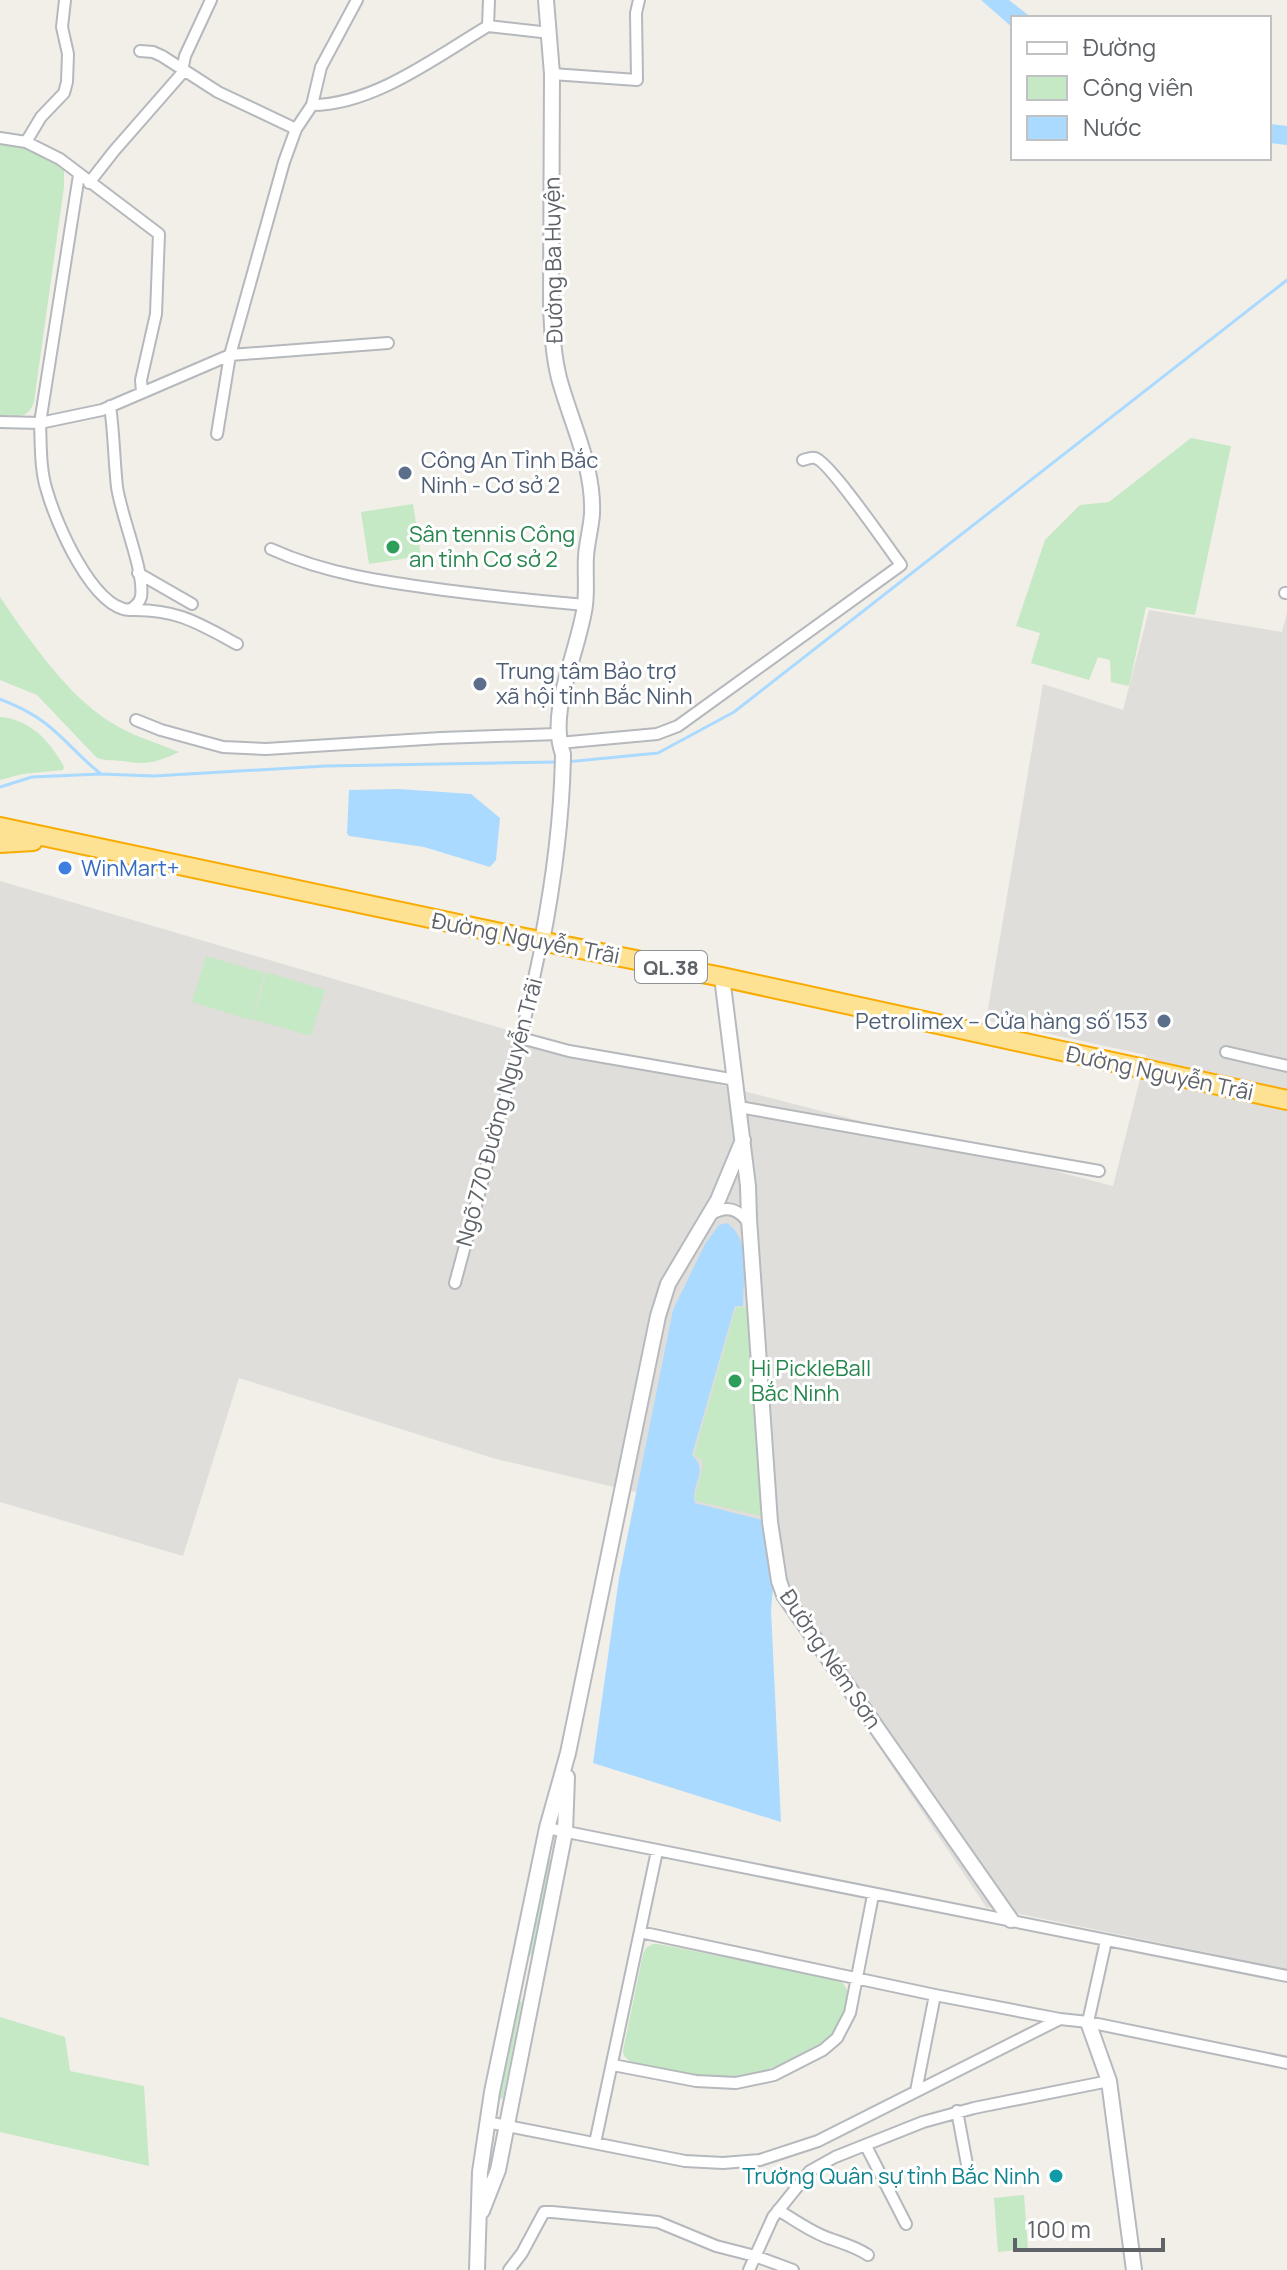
<svg xmlns="http://www.w3.org/2000/svg" width="1287" height="2270" font-family="Manrope,sans-serif">
	<style>
		.industrial { fill: #e0deda }
		.green { fill: #c5e8c5 }
		.water { fill: #aadaff }
		.lines { fill: none; stroke-linecap: round; stroke-linejoin: round }
		.stream { stroke: #aadaff; stroke-width: 3 }
		.street-casing { stroke: #b5b8bc; stroke-width: 14 }
		.secondary-casing { stroke: #b6babf; stroke-width: 18 }
		.highway-casing { stroke: #f9ab00; stroke-width: 22 }
		.street { stroke: #fff; stroke-width: 10 }
		.secondary { stroke: #fff; stroke-width: 14 }
		.highway { stroke: #fde293; stroke-width: 18 }
		.service-dot { fill: #5c6f8a; stroke: #fff; stroke-width: 3 }
		.leisure-dot { fill: #2e9e5b; stroke: #fff; stroke-width: 3 }
		.shop-dot { fill: #3f7fe0; stroke: #fff; stroke-width: 3 }
		.culture-dot { fill: #0f9aa8; stroke: #fff; stroke-width: 3 }
		.labels { text-anchor: middle; dominant-baseline: central; stroke-width: 6; stroke-linejoin: round; paint-order: stroke }
		.shield { fill: #fff; stroke: #8f9295; stroke-width: 2 }
		.shield-label { font-size: 20px; font-weight: bold; fill: #5f6368 }
		.street-label { font-size: 22px; fill: #5f6368; stroke: #fff }
		.service-label { font-size: 22px; fill: #4e5e75; stroke: #fff; text-anchor: start }
		.leisure-label { font-size: 22px; fill: #27864d; stroke: #fff; text-anchor: start }
		.shop-label { font-size: 22px; fill: #366cbe; stroke: #fff; text-anchor: start }
		.culture-label { font-size: 22px; fill: #0d838f; stroke: #fff; text-anchor: end }
	</style>
	<rect width="100%" height="100%" fill="#f1efe8"/>
	<path class="industrial" d="M1149 610 1282 632 1287 613V1969L986 1907 785 1607 765 1523 496 1459 239 1378 183 1556 0 1502V881L511 1031 1113 1186 1146 1055 986 1020 1043 684 1123 710Z"/>
	<path class="green" d="M0 140 26 146 64 169V187L34 402C27 421 17 415 0 415Z
		M1191 438 1231 446 1195 615 1146 607 1129 686 1111 682 1110 660 1098 657 1089 680 1031 663 1040 633 1016 626 1045 540 1080 505 1109 502Z
		M413 504 421 556 369 564 361 512Z
		M0 597C27 637 62 687 100 715 123 733 152 741 179 752 155 763 148 765 122 761 113 760 106 761 97 758L37 695 0 680Z
		M0 717C30 719 51 742 64 767L63 770 23 774 0 780Z
		M206 956 265 973 251 1020 192 1002Z
		M267 972 325 990 311 1036 252 1019Z
		M736 1307H750L762 1516 696 1501 695 1496 703 1466 702 1460 694 1455Z
		M547 1858 551 1860 532 1954 528 1957Z
		M653 1944H658L839 1980C851 1988 848 2000 845 2012 839 2032 824 2042 807 2051 738 2090 705 2078 632 2063L624 2056 623 2051 643 1954 646 1948Z
		M518 2000 522 2002 503 2098 500 2099 498 2096Z
		M0 2017 65 2037 70 2071 144 2086 149 2166 0 2132Z
		M1024 2195 1028 2249 998 2252 994 2198Z"/>
	<path class="water" d="M981 0H1009L1032 18H1013V28Z
		M1269 124 1287 126V145L1269 143Z
		M399 789 471 794 500 818 496 860 490 867 424 847 349 836 347 833 349 790Z
		M727 1223C752 1240 743 1280 743 1306H735L692 1455C710 1472 690 1483 695 1503L762 1520 773 1588 771 1610 781 1822 593 1763 619 1578 673 1310 705 1244 719 1225Z"/>
	<g class="lines">
		<path class="stream" d="M0 699C16 706 31 712 45 723 65 738 80 758 101 774
			M566 762 658 753 734 712 1287 280
			M0 787 32 777 101 774 154 776 326 766 558 762"/>
		<defs>
			<path id="street" d="M488 26 550 33
				M140 51 153 52 162 56 218 92 296 129
				M552 74 637 80 636 13 639 0
				M312 105 321 67 357 0
				M0 138 26 142 41 117 64 93 67 82 68 54 62 27 65 0
				M26 142 60 159 159 234 156 314 141 380 142 392
				M79 175 40 423 102 410 230 355 284 162 296 129 312 105C373 105 436 57 488 26L489 0
				M89 183 114 151 184 71 183 66 185 56 211 0
				M0 422 40 423C41 445 40 470 47 491 56 523 92 607 129 610 135 607 139 604 141 597 145 572 121 516 117 487 114 460 114 433 110 406
				M217 434 230 355 388 343
				M271 549C326 574 385 582 444 590 491 596 538 601 585 605
				M138 573 192 604
				M1285 593H1287
				M131 610C177 609 198 623 237 644
				M136 720 161 730 223 747 266 749 441 738 557 734
				M559 743 657 734 678 726 901 565C890 550 828 460 815 458 811 457 807 459 803 460
				M521 1038 569 1051 736 1080
				M1226 1052 1287 1066
				M739 1107 1099 1171
				M712 1214C727 1205 739 1209 749 1224
				M455 1283 521 1038 542 941
				M547 1828 1287 1976
				M640 1932 935 1995 1060 2019 1088 2022 1106 1941
				M1088 2022 1287 2063
				M613 2065 696 2081 736 2083 774 2075 823 2050 837 2038 850 2013 873 1895
				M916 2091 935 1995
				M957 2111 969 2175
				M487 2122 685 2161 723 2163 760 2160 818 2141 1060 2019
				M595 2143 657 1851
				M866 2146 906 2224
				M778 2210C795 2220 812 2233 831 2239 845 2244 856 2247 868 2255
				M509 2270 522 2253 544 2212H552L658 2222 716 2246 755 2256 793 2270
				M749 2270 773 2217 810 2171 835 2157 923 2122 974 2108 1109 2081"/>
			<path id="secondary" d="M542 941C554 879 562 818 563 754 547 711 579 651 585 605 587 589 585 573 586 556 587 542 591 528 592 514 594 466 571 423 559 378 553 354 552 330 551 305L552 74 546 0
				M722 977 748 1186 749 1219 770 1522 779 1581 784 1595 1011 1920
				M1088 2022 1109 2081 1134 2270
				M482 2211 498 2170 565 1832 567 1777
				M477 2270 480 2172 492 2092 547 1828 568 1753 658 1316 668 1284 718 1200 743 1140"/>
			<path id="highway" d="M0 827 510 935 722 977 1287 1100
				M0 843 33 841"/>
		</defs>
		<use href="#street" class="street-casing"/>
		<use href="#secondary" class="secondary-casing"/>
		<use href="#highway" class="highway-casing"/>
		<use href="#street" class="street"/>
		<use href="#secondary" class="secondary"/>
		<use href="#highway" class="highway"/>
	</g>
	<g class="service-dot">
		<circle cx="405" cy="473" r="8"/>
		<circle cx="480" cy="684" r="8"/>
		<circle cx="1164" cy="1021" r="8"/>
	</g>
	<g class="leisure-dot">
		<circle cx="393" cy="547" r="8"/>
		<circle cx="735" cy="1381" r="8"/>
	</g>
	<circle class="shop-dot" cx="65" cy="868" r="8"/>
	<circle class="culture-dot" cx="1056" cy="2176" r="8"/>
	<g class="labels">
		<rect class="shield" x="635" y="951" width="72" height="32" rx="6"/>
		<g class="shield-label">
			<text x="671" y="967">QL.38</text>
		</g>
		<g class="street-label">
			<text transform="translate(553 260) rotate(-91)">Đường Ba Huyện</text>
			<text transform="translate(526 938) rotate(11)">Đường Nguyễn Trãi</text>
			<text transform="translate(1160 1073) rotate(12)">Đường Nguyễn Trãi</text>
			<text transform="translate(499 1112) rotate(-75)">Ngõ 770 Đường Nguyễn Trãi</text>
			<text transform="translate(831 1659) rotate(56)">Đường Ném Sơn</text>
		</g>
		<g class="service-label">
			<text x="421" y="460">Công An Tỉnh Bắc<tspan x="421" dy="25">Ninh - Cơ sở 2</tspan></text>
			<text x="496" y="671">Trung tâm Bảo trợ<tspan x="496" dy="25">xã hội tỉnh Bắc Ninh</tspan></text>
			<text x="1148" y="1021" text-anchor="end">Petrolimex – Cửa hàng số 153</text>
		</g>
		<g class="leisure-label">
			<text x="409" y="534">Sân tennis Công<tspan x="409" dy="25">an tỉnh Cơ sở 2</tspan></text>
			<text x="751" y="1368">Hi PickleBall<tspan x="751" dy="25">Bắc Ninh</tspan></text>
		</g>
		<g class="shop-label">
			<text x="81" y="868">WinMart+</text>
		</g>
		<g class="culture-label">
			<text x="1040" y="2176">Trường Quân sự tỉnh Bắc Ninh</text>
		</g>
	</g>
	<rect x="1011" y="16" width="260" height="144" fill="#ffffff" stroke="#bfc1c3" stroke-width="2"/>
	<rect x="1027" y="42" width="40" height="12" fill="#ffffff" stroke="#bfc1c3" stroke-width="2"/>
	<text x="1083" y="56" font-size="24" fill="#5f6368">Đường</text>
	<rect x="1027" y="76" width="40" height="24" fill="#c5e8c5" stroke="#bfc1c3" stroke-width="2"/>
	<text x="1083" y="96" font-size="24" fill="#5f6368">Công viên</text>
	<rect x="1027" y="116" width="40" height="24" fill="#aadaff" stroke="#bfc1c3" stroke-width="2"/>
	<text x="1083" y="136" font-size="24" fill="#5f6368">Nước</text>
	<path d="M1015 2238v12h148v-12" fill="none" stroke="#5f6368" stroke-width="4"/>
	<text x="1027" y="2238" font-size="24" fill="#5f6368" stroke="#ffffff" stroke-width="6" paint-order="stroke">100 m</text>
</svg>
